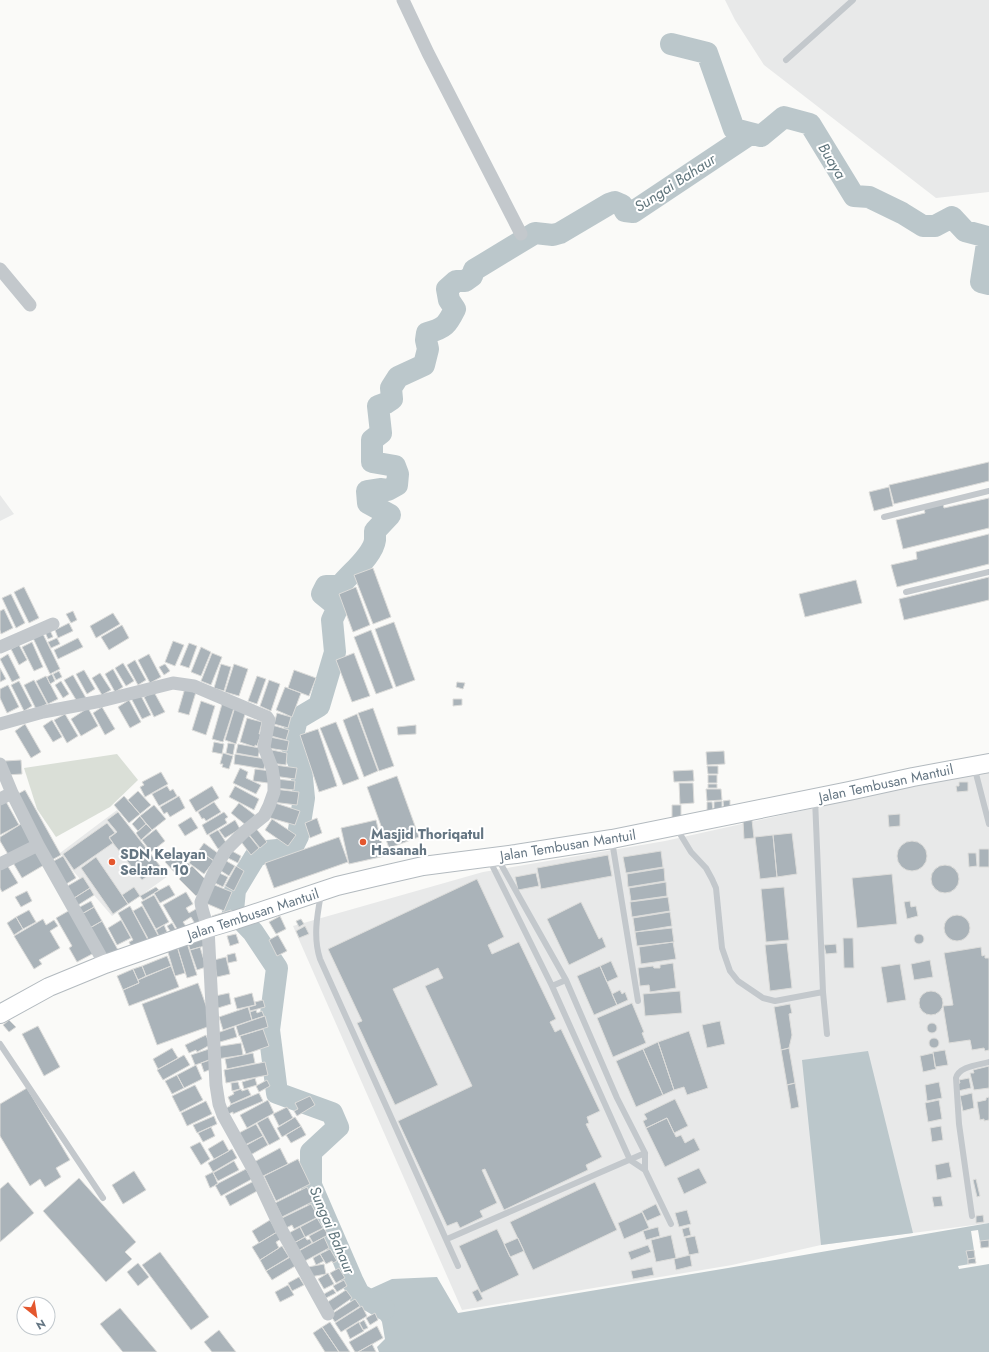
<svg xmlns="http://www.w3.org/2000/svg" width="989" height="1352" font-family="Jost,sans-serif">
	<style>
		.built { fill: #e8e9e9 }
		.green { fill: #dadfd7 }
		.water { fill: #bbc7cb }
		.pier { fill: #fafaf8 }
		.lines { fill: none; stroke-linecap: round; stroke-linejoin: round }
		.river { stroke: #bbc7cb; stroke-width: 22 }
		.building { fill: #aab3b9; stroke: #dcdcda }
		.secondary-casing { stroke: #b3babf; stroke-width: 20 }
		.lane { stroke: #c3c8cc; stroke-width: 6 }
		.street { stroke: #c3c8cc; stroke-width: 13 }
		.secondary { stroke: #fff; stroke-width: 18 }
		.poi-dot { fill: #e4572e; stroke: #fff; stroke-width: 1.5 }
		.labels { text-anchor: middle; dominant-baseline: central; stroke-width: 4; stroke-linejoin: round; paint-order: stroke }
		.street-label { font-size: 14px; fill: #657683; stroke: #fff }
		.poi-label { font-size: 14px; font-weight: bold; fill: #657683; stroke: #fff; text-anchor: start }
		.water-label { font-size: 15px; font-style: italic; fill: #60757c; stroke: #fff }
	</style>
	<rect width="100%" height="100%" fill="#fafaf8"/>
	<path class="built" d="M725 0H989V192L936 198 764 65 735 20Z
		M0 495 14 514 0 521Z
		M989 769V1223L821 1245 732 1265 462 1310 293 926 483 872 665 841Z
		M117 810 168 876 112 916 74 872 60 853Z"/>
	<path class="green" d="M117 754 138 780 110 807 56 837 37 809 24 768Z"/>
	<path class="water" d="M868 1051 913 1233 821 1245 802 1060Z
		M989 1223V1352H379L377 1347 385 1339 382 1322 376 1312H370L359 1294 392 1279 437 1277 458 1313 728 1268Z"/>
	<path class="pier" d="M978 1230 981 1248 989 1247V1264L959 1269 958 1266 976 1263 971 1231Z"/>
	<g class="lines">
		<path class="river" d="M671 44 707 53 734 129 761 136 784 117 810 124 854 196 869 197 902 213 923 226H935L952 217 965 231 988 237 981 282 989 284
			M384 1309 359 1294 353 1282 311 1185V1152L338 1127 332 1113 277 1093 269 1030 277 968 253 932 233 911 235 890 255 857 267 851 288 849 294 844 298 836 304 798 301 768 291 744 297 719 319 706 335 652 332 620 338 607 322 594 326 586H340C350 573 373 556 375 540 375 537 375 534 375 531L390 515 368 503 367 491 380 489 388 490 397 485 398 474 395 466 372 462V440L381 433 378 406 386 403 392 399 391 388 398 377 424 365 428 349 426 340 427 333C445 328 447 325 455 309L449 300 447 289 456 281H465L472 276 474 270 535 233 553 235 560 233 609 204 615 202 622 205 625 211 633 212 750 134"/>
	</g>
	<path class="building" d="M989 462V481L894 504 889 485Z
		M889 487 893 506 874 511 869 492Z
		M989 498V528L903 549 896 520 925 513 924 509 943 504 944 508Z
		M989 534V564L897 587 891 565 917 559 916 552Z
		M373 568 391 617 373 624 354 575Z
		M989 577V600L904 620 899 599Z
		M856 580 862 603 805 617 799 594Z
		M24 587 39 618 29 623 14 592Z
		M356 587 370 625 353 632 339 594Z
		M11 594 25 623 16 628 2 598Z
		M4 609 13 628 1 634 0 630V611Z
		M73 611 77 620 71 623 66 614Z
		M113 613 120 624 96 638 90 626Z
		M394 622 415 680 396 687 375 629Z
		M69 623 73 631 58 638 55 630Z
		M122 625 129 638 109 650 101 637Z
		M49 628 53 637 48 639 44 630Z
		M371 630 393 688 376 694 354 637Z
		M43 634 60 669 50 674 33 638Z
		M57 638 60 644 51 648 48 642Z
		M78 638 83 647 58 659 54 650Z
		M173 641 184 645 175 666 165 662Z
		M32 642 43 667 34 671 22 647Z
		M189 643 197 646 189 668 180 665Z
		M19 645 27 660 19 665 11 649Z
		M201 647 211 652 201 676 191 672Z
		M212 653 222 657 211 685 201 681Z
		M354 653 370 696 352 702 336 660Z
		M8 654 20 678 12 682 0 659Z
		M149 654 161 677 150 683 138 660Z
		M135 660 146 680 138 685 127 665Z
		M123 663 134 681 126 686 115 668Z
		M165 664 170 671 164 675 159 667Z
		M221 664 231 667 224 691 214 688Z
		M234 664 248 669 239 696 225 692Z
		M0 668 6 679 0 682Z
		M113 669 123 687 115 692 105 674Z
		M84 670 95 689 87 694 76 674Z
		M294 670 316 678 309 696 288 688Z
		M59 671 62 677 56 680 53 674Z
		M100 673 111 690 102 695 92 678Z
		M52 674 55 681 50 684 47 677Z
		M73 675 86 698 78 703 64 680Z
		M46 676 58 699 48 704 36 681Z
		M257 676 266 679 257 704 248 701Z
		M34 680 47 704 36 709 24 685Z
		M269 680 280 684 271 711 260 706Z
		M19 681 32 706 24 711 11 685Z
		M61 681 69 694 63 698 55 685Z
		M457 682 465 683 463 689 456 687Z
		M8 685 19 707 7 713 0 698V689Z
		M285 687 301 693 292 717 276 710Z
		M185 688 196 692 189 715 178 712Z
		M154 692 165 712 154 717 144 697Z
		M140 694 151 715 142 719 131 698Z
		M453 699H462V705L453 706Z
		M129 700 141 722 130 728 118 707Z
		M201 701 215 706 206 735 192 730Z
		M222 704 234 708 223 742 212 739Z
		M102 707 115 729 105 735 93 713Z
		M235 707 246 711 236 744 225 740Z
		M88 708 98 726 81 736 71 719Z
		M373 708 394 766 379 771 358 713Z
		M277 713 291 717 288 728 274 724Z
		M65 714 78 736 67 743 54 720Z
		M357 714 378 771 364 777 343 720Z
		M247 718 262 722 259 734H261L257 746 255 745V747L240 742Z
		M52 720 62 737 53 742 43 726Z
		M336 722 359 779 343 785 320 728Z
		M25 724 41 752 31 758 15 731Z
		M272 725 289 730 286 740 271 736Z
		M416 725V734L398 735 397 727Z
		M318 729 337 786 319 792 300 735Z
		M270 737 289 741 287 751 268 748Z
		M214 742 224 744 222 754 212 752Z
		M228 743 235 744 233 755 226 753Z
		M238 744 260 748 258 757 236 753Z
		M272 750 287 753 286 765 270 763Z
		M724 751 725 764 707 765 706 752Z
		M223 753 233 756 229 769 222 767 223 764H220Z
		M235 754 266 759 264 769 234 764Z
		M21 760 22 774 6 775 5 761Z
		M275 765 297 768 295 779 274 776Z
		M707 766H718V774H708Z
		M240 768 248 772 246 778 261 785 256 794 233 783Z
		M255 769 271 771 268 783 253 781Z
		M693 770 694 781 674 782 673 771Z
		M161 772 168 784 145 797 140 787 144 785 142 782Z
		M708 775H717V783H708Z
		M397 776 419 837 389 848 367 787Z
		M276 779 295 781 294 790 275 788Z
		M959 782H968V791L957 792 956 786H959Z
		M679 783H693L694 803 680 804Z
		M708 784H717V788H708Z
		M167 786 170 791 173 789 177 796 159 806 152 794Z
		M212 786 219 798 196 812 189 800Z
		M235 786 259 799 254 810 229 797Z
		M274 789 299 792 297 805 272 802Z
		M706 789H721L722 800 707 801Z
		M25 790 61 855 50 861 14 796Z
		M138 791 151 805 140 814 128 800Z
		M124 796 140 814 129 823 114 805Z
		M179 796 185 808 170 817 167 812 164 814 160 807Z
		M4 798 19 825 0 835V801Z
		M730 800V809L724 810 723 801Z
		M722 801V810H714V802Z
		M214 802 221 812 206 821 204 818 202 819 198 812Z
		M272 802 300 811 295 825 267 817Z
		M707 802H712L713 811H707Z
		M239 803 255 815 247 826 231 813Z
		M154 805 166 819 152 830 140 816Z
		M672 805H681V818H672Z
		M118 812 160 866 142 880 109 838 117 832 107 820Z
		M224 812 228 817 225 819 227 823 207 835 202 825Z
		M900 814V826L889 827 888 815Z
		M140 816 146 824 138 831 132 824Z
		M191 817 198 828 185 836 178 825Z
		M317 818 322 833 310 838 305 823Z
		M272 819 296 835 288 846 265 830Z
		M235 820 240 829 225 838 219 830Z
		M376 820 385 856 349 864 341 828Z
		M752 820 754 838 744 839 743 821Z
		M107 823 115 833 109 837 113 843 74 870 63 854Z
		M21 824 32 842 9 856 0 841V837Z
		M146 824 152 830 141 840 136 833Z
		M254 826 267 842 260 848 247 832Z
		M156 829 165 841 151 852 142 840Z
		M218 830 227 844 218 849 209 835Z
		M247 833 259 848 251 855 239 839Z
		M792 833 797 874 777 877 773 835Z
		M773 835 777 877 760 879 755 837Z
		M339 837 348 862 274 888 265 863Z
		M897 856a15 15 0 1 1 30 0a15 15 0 1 1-30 0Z
		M204 843 219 854 214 861 199 850Z
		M34 848 44 865 22 878 12 861Z
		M979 849H989V867H979Z
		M199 850 214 861 204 874 189 863Z
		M177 851 190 865 178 876 165 862Z
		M232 851 241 856 238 863 228 858Z
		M661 851 663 867 626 873 623 857Z
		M968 853H976L977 866 969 867Z
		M608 855 612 876 541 889 537 868Z
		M63 856 76 878 63 886 50 863Z
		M96 857 128 904 113 914 81 868Z
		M223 859 235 866 229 876 218 869Z
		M931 879a14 14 0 1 1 28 0a14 14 0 1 1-28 0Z
		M7 865 18 883 2 892 0 888V869Z
		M192 866 209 883 196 896 179 879Z
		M236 866 244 871 234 891 225 886Z
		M664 868 665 881 628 887 627 874Z
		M215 871 228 877 223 887 211 881Z
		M536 873 539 886 518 890 515 877Z
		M892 874 897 924 857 928 852 878Z
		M83 877 90 888 71 900 64 888Z
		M477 879 504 937 488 945 492 954 519 942 556 1019 550 1022 555 1032 561 1029 600 1111 587 1117 589 1123 586 1124 602 1157 586 1165 588 1170 504 1210 485 1169 482 1170 497 1203 480 1211 483 1217 460 1228 457 1222 447 1226 398 1121 472 1086 425 986 443 978 438 968 393 989 438 1085 395 1105 357 1023 362 1021 328 949Z
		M666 882 667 896 631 901 629 888Z
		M212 884 232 892 224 911 203 902Z
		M169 885 175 895 160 903 154 893Z
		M134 887 140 896 128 904 122 895Z
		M156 887 159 890 143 900 140 896Z
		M784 887 789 940 766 942 761 889Z
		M90 888 94 895 75 907 71 900Z
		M27 891 32 901 21 907 15 897Z
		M186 892 193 904 186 908 189 913 196 909 204 923 197 927 191 917 183 922 188 929 180 934 163 905Z
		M154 895 169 922 156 929 141 902Z
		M668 897 670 911 632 917 630 902Z
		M91 901 94 907 80 915 76 909Z
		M910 901 911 907 916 906 918 916 907 919 904 902Z
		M581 902 599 939 602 937 606 947 569 965 547 919Z
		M130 906 149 942 133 950 129 942 133 940 118 913Z
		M142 906 159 937 150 942 133 911Z
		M94 907 102 921 88 929 80 915Z
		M29 910 36 922 23 929 16 917Z
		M70 910 94 953 77 962 69 948 72 946 56 918Z
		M231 910 232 917 214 922 212 916Z
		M670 912 672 926 635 932 633 918Z
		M944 928a13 13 0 1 1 26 0a13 13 0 1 1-26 0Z
		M280 916 286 929 276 934 269 922Z
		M16 917 23 929 14 935 7 923Z
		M43 919 46 925 54 920 58 926 50 931 60 948 39 960 42 964 34 969 14 936Z
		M301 919 304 924 299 927 296 921Z
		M121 920 131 938 117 945 108 928Z
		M102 921 118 950 103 958 88 929Z
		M172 923 177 932 172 934 167 926Z
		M164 925 167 932 159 936 156 930Z
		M305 926 309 934 299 938 296 931Z
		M672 928 674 942 637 946 635 932Z
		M236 934 239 943 230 946 227 936Z
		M914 939a5 5 0 1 1 10 0a5 5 0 1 1-10 0Z
		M278 935 287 951 277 956 269 940Z
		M205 938 208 945 190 950 188 943Z
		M843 938H853L854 968H844Z
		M673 942 676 959 641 964 639 947Z
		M187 943 197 975 187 978 177 946Z
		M787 943 792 988 770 991 765 945Z
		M836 944 837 953 826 954 824 945Z
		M177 946 185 973 175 976 167 949Z
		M200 947 206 967 197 970 190 950Z
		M981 947 982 956 985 955V958H989V1050L985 1051 984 1048 972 1050 970 1040 949 1043 943 1006 953 1005 944 953Z
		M235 953 237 961 228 963 227 955Z
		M167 956 171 966 146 976 142 966Z
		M226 957 230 974 217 977 214 960Z
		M930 960 933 977 914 980 911 964Z
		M611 961 618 977 607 982 600 966Z
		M673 963 676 988 650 992 649 985 640 986 638 968 653 966 654 968H660V965Z
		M900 964 906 1000 887 1003 881 967Z
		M142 966 146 976 138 980 133 969Z
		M171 966 179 987 129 1006 123 990 139 983 138 980Z
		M600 966 617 1005 594 1015 577 976Z
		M133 969 139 983 123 990 117 976Z
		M198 983 213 1025 157 1045 142 1004Z
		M620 990 622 994 625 992 628 1000 617 1005 612 994Z
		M680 991 682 1013 645 1016 643 994Z
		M919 1003a12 12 0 1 1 24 0a12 12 0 1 1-24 0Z
		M229 993 231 1004 218 1008 215 996Z
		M252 993 255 1005 237 1009 234 998Z
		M263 1000 265 1007 250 1011 249 1007 256 1005 255 1002Z
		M632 1003 644 1032 642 1033 646 1043 613 1057 597 1018Z
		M790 1004 792 1013 789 1014 792 1035 789 1048 781 1050 774 1007Z
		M248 1007 252 1020 223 1030 219 1017Z
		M256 1010 257 1013 262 1011 264 1016 252 1020 250 1012Z
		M265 1016 268 1027 239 1036 236 1026Z
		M9 1020 16 1027 9 1032 3 1025Z
		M720 1021 725 1044 707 1048 702 1025Z
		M927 1028a5 5 0 1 1 10 0a5 5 0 1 1-10 0Z
		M38 1026 60 1067 44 1076 22 1034Z
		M234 1027 237 1037 220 1042 217 1033Z
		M263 1029 269 1046 246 1054 240 1036Z
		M689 1031 708 1088 687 1095 684 1087 674 1090 658 1042Z
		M206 1035 210 1045 197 1052 196 1050 189 1053 185 1045Z
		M929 1043a5 5 0 1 1 10 0a5 5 0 1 1-10 0Z
		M658 1042 674 1090 663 1095 643 1049Z
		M241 1043 243 1055 217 1059 215 1047Z
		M172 1048 178 1058 158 1069 153 1059Z
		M789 1048 795 1083 787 1085 781 1050Z
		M209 1049 213 1059 195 1065 191 1055Z
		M643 1049 663 1095 636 1107 616 1061Z
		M945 1050 948 1065 935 1067 933 1052Z
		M253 1053 255 1063 227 1069 225 1059Z
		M933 1053 936 1069 923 1072 920 1056Z
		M184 1055 190 1065 163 1080 157 1070Z
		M211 1059 214 1068 204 1072 201 1063Z
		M265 1062 268 1075 226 1083 224 1070Z
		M196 1065 202 1079 184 1088 177 1075Z
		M989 1066V1088L974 1090 970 1073H974L973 1070Z
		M177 1075 184 1088 172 1094 165 1081Z
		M255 1078 257 1085 244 1089 242 1082Z
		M969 1078 971 1088 958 1091 957 1084 960 1083 959 1080Z
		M267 1080 270 1086 259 1092 256 1086Z
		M238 1082 240 1089 232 1091 231 1083Z
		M939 1082 942 1098 927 1101 925 1085Z
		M795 1083 799 1107 791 1109 787 1085Z
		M195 1085 203 1100 180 1112 172 1096Z
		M27 1088 70 1160 56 1168 61 1177 45 1187 40 1179 30 1186 0 1136V1104Z
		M241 1089 242 1091 248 1089 251 1095 231 1104 228 1097 234 1094 233 1092Z
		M259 1093 263 1101 233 1114V1112L226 1115 224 1109 230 1106V1105Z
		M972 1093 974 1108 963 1111 960 1096Z
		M310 1096 315 1105 297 1116 294 1111 298 1109 295 1103Z
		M989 1097V1120L984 1121V1119L980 1120 977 1102 986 1100V1098Z
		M675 1099 688 1126 674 1133 667 1118 646 1128 643 1121 647 1119 644 1114Z
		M268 1100 274 1113 247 1128 240 1115Z
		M939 1100 942 1119 928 1122 925 1103Z
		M206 1101 212 1114 187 1126 181 1113Z
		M287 1107 293 1118 279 1126 273 1114Z
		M214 1116 217 1124 197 1133 193 1125Z
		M268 1117 280 1139 269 1145 257 1123Z
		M295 1117 301 1126 282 1137 277 1128Z
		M667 1118 676 1137 681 1135 685 1143 694 1138 700 1150 665 1167 646 1128Z
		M256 1124 263 1136 243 1146 237 1134Z
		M301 1126 306 1135 291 1143 286 1135Z
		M941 1126 943 1140 932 1142 930 1128Z
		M211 1127 215 1136 203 1142 198 1133Z
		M263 1136 268 1145 247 1157 245 1146Z
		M223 1140 229 1151 214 1159 208 1149Z
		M200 1142 210 1159 201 1165 190 1147Z
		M280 1148 288 1164 261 1177 254 1162Z
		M232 1149 237 1158 213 1172 208 1163Z
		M298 1159 310 1184 276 1201 264 1176Z
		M234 1161 239 1170 218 1181 213 1173Z
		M949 1162 952 1177 937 1180 935 1165Z
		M699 1168 707 1183 684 1194 677 1178Z
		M246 1169 252 1179 221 1196 215 1185Z
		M134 1171 146 1190 123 1204 112 1185Z
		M213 1172 218 1184 210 1188 205 1176Z
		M79 1178 136 1242 125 1252 132 1259 106 1282 43 1211Z
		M976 1179 980 1196 977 1197 973 1180Z
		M254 1181 259 1190 230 1206 225 1196Z
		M8 1182 34 1213 0 1242V1189Z
		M595 1182 617 1230 533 1270 510 1222Z
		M307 1187 314 1201 282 1217 275 1203Z
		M941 1196 943 1206 934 1207 932 1197Z
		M311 1204 318 1217 294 1229 292 1225 286 1228 282 1218Z
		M656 1204 661 1215 647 1221 642 1211Z
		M687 1210 691 1224 679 1227 675 1213Z
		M642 1212 649 1228 624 1239 618 1223Z
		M983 1215 984 1222 976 1223V1216Z
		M317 1218 323 1228 305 1237 300 1227Z
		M270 1220 277 1232 259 1243 252 1231Z
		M300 1227 305 1237 292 1244 287 1234Z
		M658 1227 660 1236 646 1240 643 1231Z
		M689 1227 691 1235 684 1237 682 1229Z
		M324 1228 328 1235 313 1243 309 1236Z
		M497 1229 519 1275 481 1293 459 1246Z
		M277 1232 281 1239 276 1242 279 1248 260 1260 252 1247Z
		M671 1235 676 1258 656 1262 651 1240Z
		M695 1236 699 1253 689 1255 685 1238Z
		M305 1237 307 1240 310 1239 312 1243 296 1252 292 1244Z
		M324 1237 329 1248 303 1262 297 1252Z
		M518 1238 524 1251 510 1257 504 1244Z
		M989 1240V1247L981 1248 980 1241Z
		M648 1245 651 1252 631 1260 628 1252Z
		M282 1246 289 1257 266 1271 260 1260Z
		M330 1249 337 1261 333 1263 332 1261 326 1264 320 1254Z
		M974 1250 975 1258 968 1259 966 1251Z
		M160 1252 209 1317 191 1330 142 1265Z
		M320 1254 324 1261 316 1265 313 1258Z
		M690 1255 692 1266 676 1270 674 1259Z
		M292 1256 297 1265 272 1280 266 1271Z
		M975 1258 976 1263 968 1264V1259Z
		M138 1263 149 1277 138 1286 127 1272Z
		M324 1264 326 1274 310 1277 308 1267Z
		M652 1267 654 1275 633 1279 631 1271Z
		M339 1268 345 1278 336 1283 330 1273Z
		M328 1273 334 1284 324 1289 318 1279Z
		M299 1277 304 1285 292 1291 288 1283Z
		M344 1280 347 1286 337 1292 333 1286Z
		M288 1285 294 1295 280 1302 275 1292Z
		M333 1289 336 1293 326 1298 324 1294Z
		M478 1289 483 1299 477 1302 472 1292Z
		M346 1290 352 1298 332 1312 326 1303Z
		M355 1299 360 1306 335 1322 330 1315Z
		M362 1306 367 1316 341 1332 335 1323Z
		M120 1308 157 1352H123L122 1351 100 1324Z
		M375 1313 378 1320 370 1325 366 1318Z
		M364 1320 368 1328 363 1330 359 1323Z
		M330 1322 350 1352H339L322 1327Z
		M359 1322 364 1331 350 1339 346 1330Z
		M377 1326 383 1338 358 1352H355L349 1342Z
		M322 1327 339 1352H325L313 1333Z
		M219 1330 236 1352H212L204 1342Z
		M372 1344 376 1352H358Z"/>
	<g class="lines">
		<defs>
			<path id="secondary" d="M0 1014 49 987 105 964 208 928 235 920 337 886 375 877 423 866 516 854 612 839 849 791 913 777 989 763"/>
		</defs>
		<use href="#secondary" class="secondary-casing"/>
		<path class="lane" d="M786 60 853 0
			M884 517 989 491
			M906 592 989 572
			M974 766 989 824
			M815 799 823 992 827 1034
			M677 829 691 852 706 868 712 879 716 888 722 948 730 971 738 981 763 998 775 1001 823 992
			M612 841 638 1001
			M489 859 552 986 630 1160 645 1170
			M498 859 566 980 617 1098 645 1153V1170L671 1224
			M321 894C317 916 313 937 320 959L458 1266
			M552 986 566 980
			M0 1044 103 1198
			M972 1216 959 1124 956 1078C959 1066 979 1065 989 1062
			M447 1239 645 1153"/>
		<path class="street" d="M403 0 428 53 521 234
			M0 269 30 305
			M0 647 53 624
			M0 724 43 712 101 701 173 683 194 686 267 717 269 720 264 747 272 768 274 781V792L269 806 264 816 244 832 225 851 212 876 201 902C201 908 206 921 208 928L216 1085 219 1104 223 1115 253 1169 281 1229 328 1314
			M0 764 12 793 0 799
			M12 793 38 845
			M0 864 38 845 105 964"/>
		<use href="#secondary" class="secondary"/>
	</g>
	<g class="poi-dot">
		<circle cx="363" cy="842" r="4"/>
		<circle cx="112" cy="862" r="4"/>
	</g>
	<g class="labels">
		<g class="street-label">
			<text transform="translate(886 783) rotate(-12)">Jalan Tembusan Mantuil</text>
			<text transform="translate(568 845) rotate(-9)">Jalan Tembusan Mantuil</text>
			<text transform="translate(253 914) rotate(-18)">Jalan Tembusan Mantuil</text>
		</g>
		<g class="poi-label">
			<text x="371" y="834">Masjid Thoriqatul<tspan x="371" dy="16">Hasanah</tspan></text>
			<text x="120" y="854">SDN Kelayan<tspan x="120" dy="16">Selatan 10</tspan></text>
		</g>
		<g class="water-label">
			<text transform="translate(832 161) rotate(59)">Buaya</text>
			<text transform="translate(675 183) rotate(-33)">Sungai Bahaur</text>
			<text transform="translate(332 1230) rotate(67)">Sungai Bahaur</text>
		</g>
	</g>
	<g transform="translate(36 1316) rotate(150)"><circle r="19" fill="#ffffff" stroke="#c1c8cd"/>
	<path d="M0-3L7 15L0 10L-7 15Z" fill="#e4572e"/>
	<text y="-6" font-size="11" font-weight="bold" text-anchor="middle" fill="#657683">N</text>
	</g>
</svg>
